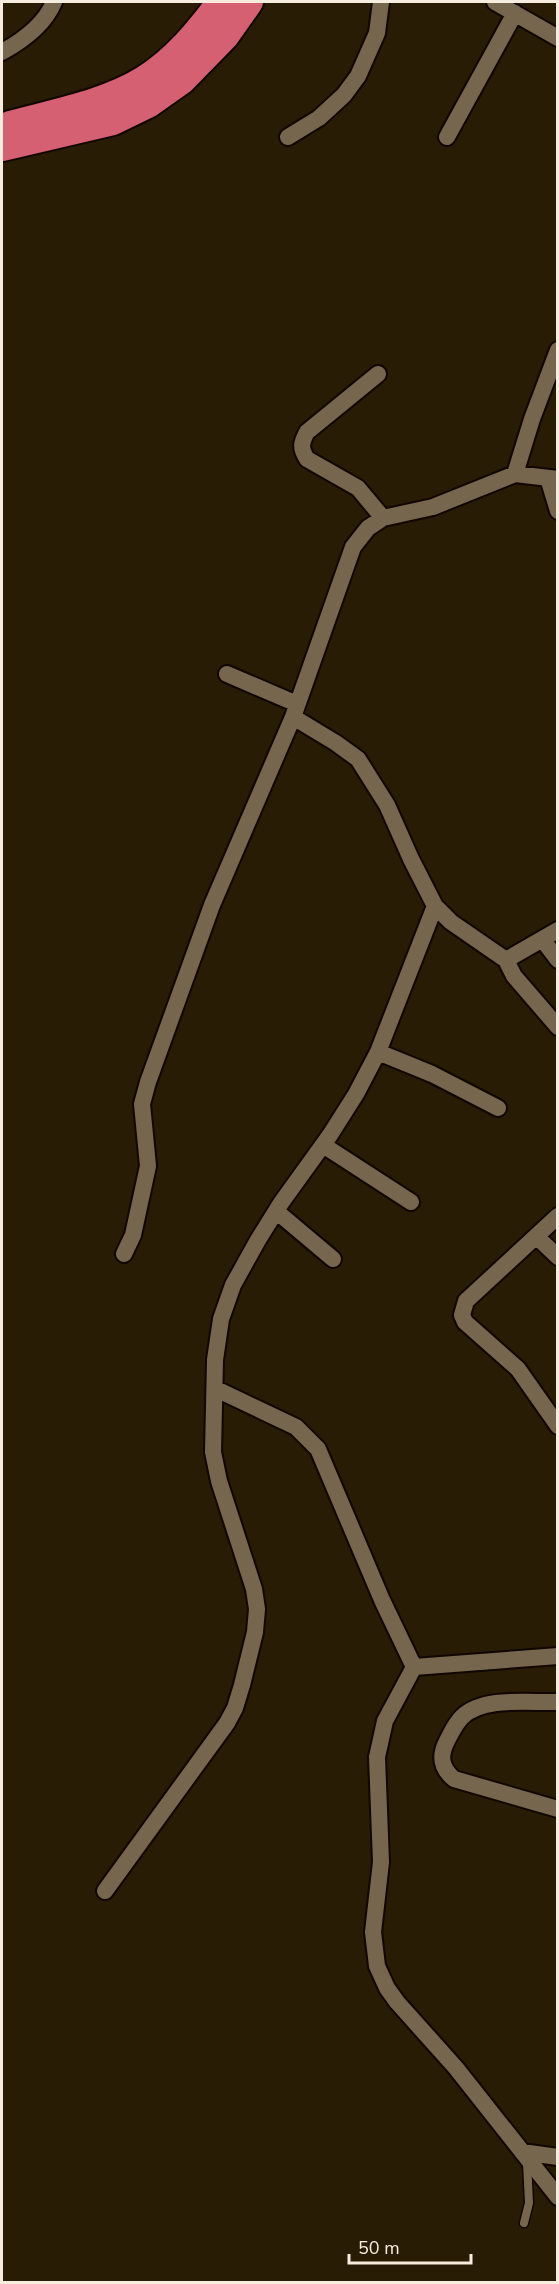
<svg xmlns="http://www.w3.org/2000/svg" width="559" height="2284" font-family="'Nunito Sans',sans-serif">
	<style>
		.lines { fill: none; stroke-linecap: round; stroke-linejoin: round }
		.service-casing { stroke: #110600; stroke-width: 11 }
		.minor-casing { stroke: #110600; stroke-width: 20 }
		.trunk-casing { stroke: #110600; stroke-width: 32 }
		.service { stroke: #75664d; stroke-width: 8 }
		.minor { stroke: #75664d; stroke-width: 16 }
		.trunk { stroke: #d46071; stroke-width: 28 }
	</style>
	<rect width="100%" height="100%" fill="#291c05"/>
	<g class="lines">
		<defs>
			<path id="service" d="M524 2223 529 2203 527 2162"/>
			<path id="minor" d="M495 2 558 38
				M2 52C22 41 45 24 54 2
				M288 137 319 118 344 95 358 76 377 33 381 2
				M447 137 515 13
				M558 350 532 419 515 474 558 479
				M378 374 307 432C301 443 300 448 307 459L358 488 383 518
				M548 478 558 511
				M227 674 297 704
				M293 717 336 743 358 759 387 805 411 859 435 906 451 922 506 960
				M558 930 506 960 514 976 558 1027
				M542 939 558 960
				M378 1052 432 1074 498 1108
				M323 1145 411 1202
				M276 1211 333 1259
				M558 1216 466 1301 462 1315 465 1322 518 1369 558 1426
				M537 1237 558 1257
				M124 1254 133 1235 148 1166 142 1104 148 1082 212 905 293 717 353 547 368 528 383 518 433 507 515 474
				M216 1389 296 1427 318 1449 382 1600 414 1667
				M414 1667 385 1721 377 1757 381 1862 373 1932 377 1966 387 1988 397 2002 456 2068 558 2197
				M414 1667 558 1656
				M558 1702C530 1703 483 1696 462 1717 455 1724 451 1733 447 1741 439 1756 441 1768 454 1779L558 1809
				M105 1891 227 1723 235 1708 242 1685 255 1632 257 1609 254 1589 219 1481 213 1452 215 1360 221 1319 233 1285 258 1240 281 1203 330 1135 356 1094 378 1052 435 906
				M522 2152 558 2157"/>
			<path id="trunk" d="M10 125C54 113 105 104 144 80 176 60 199 31 221 2
				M2 147 113 121 148 104 182 80 225 36 249 2"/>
		</defs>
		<use href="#service" class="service-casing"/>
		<use href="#minor" class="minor-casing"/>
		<use href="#trunk" class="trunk-casing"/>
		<use href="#service" class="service"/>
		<use href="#minor" class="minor"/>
		<use href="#trunk" class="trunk"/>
	</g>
	<rect width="559" height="2284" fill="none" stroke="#f6eddf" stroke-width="6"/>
	<path d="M349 2254v9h122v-9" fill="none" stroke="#f6eddf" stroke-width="3"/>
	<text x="358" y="2254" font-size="18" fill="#f6eddf" stroke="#291c05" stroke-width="4.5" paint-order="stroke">50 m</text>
</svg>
